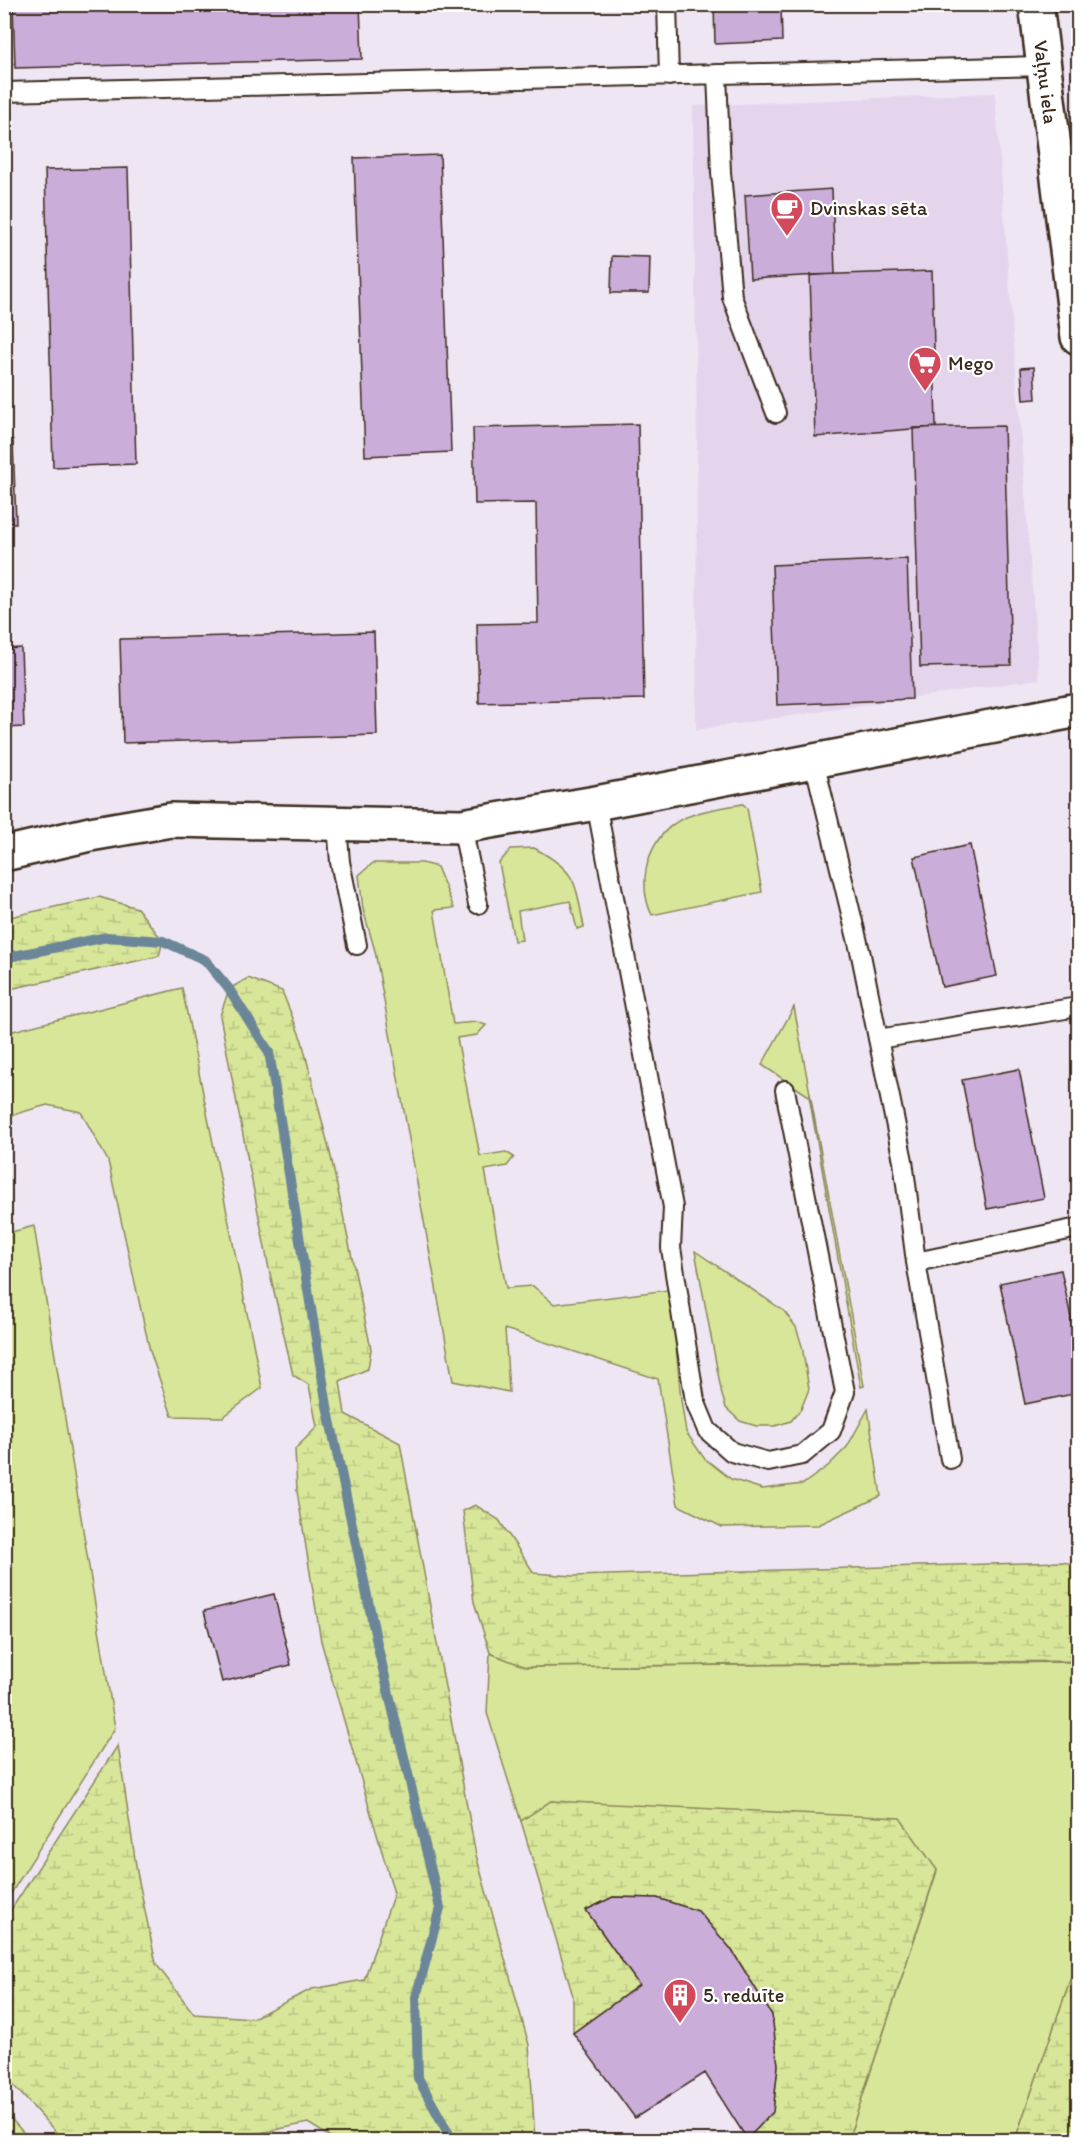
<svg xmlns="http://www.w3.org/2000/svg" width="1083" height="2145" font-family="Itim,sans-serif">
	<style>
		.built { fill: #e4d5ec }
		.grass { fill: #d8e699; stroke: #8a885c; stroke-width: 1.5 }
		.wetland { fill: url(#wetland-marsh); stroke: #8a885c; stroke-width: 1.5 }
		.lines { fill: none; stroke-linecap: round; stroke-linejoin: round }
		.stream { stroke: #6c8699; stroke-width: 10 }
		.building { fill: #cbadda; stroke: #3b2a1e; stroke-width: 1.5 }
		.lane-casing { stroke: #3b2a1e; stroke-width: 22 }
		.street-casing { stroke: #3b2a1e; stroke-width: 38 }
		.lane { stroke: #fff; stroke-width: 18 }
		.street { stroke: #fff; stroke-width: 33 }
		.labels { text-anchor: middle; dominant-baseline: central; stroke-width: 4.5; stroke-linejoin: round; paint-order: stroke }
		.street-label { font-size: 20px; fill: #3b2a1e; stroke: #fff }
		.poi-label { font-size: 20px; fill: #3b2a1e; stroke: #fff; text-anchor: start }
	</style>
	<defs>
		<pattern id="wetland-marsh" width="20" height="14" patternUnits="userSpaceOnUse" patternTransform="scale(1.5)"><rect width="20" height="14" fill="#d8e699"/><path d="M1 5h8M5 5V1M11 12h8M15 12V8" fill="none" stroke="#bac583"/></pattern>
	</defs>
	<rect width="100%" height="100%" fill="#efe6f4"/>
	<filter id="ink" filterUnits="userSpaceOnUse"><feTurbulence type="fractalNoise" baseFrequency=".0167" numOctaves="2"/><feDisplacementMap in="SourceGraphic" scale="12" xChannelSelector="R" yChannelSelector="G"/><feConvolveMatrix kernelMatrix="1 2 1 2 8 2 1 2 1" color-interpolation-filters="sRGB"/></filter>
	<g filter="url(#ink)">
		<path class="built" d="M995 93 1039 679 696 730 697 442 693 106Z"/>
		<path class="grass" d="M743 804 747 808 762 892 652 915C634 879 651 827 692 815 708 809 726 807 743 804Z
			M534 848C577 871 575 881 584 927L577 929 570 901 518 911 522 940 514 941 499 863 511 849Z
			M373 863H422L437 867 454 908 434 910 453 1024 477 1022 486 1025 477 1035 457 1038 480 1156 506 1152 514 1157 507 1166 485 1170 506 1288 533 1286 554 1304 668 1290 674 1324 681 1400 686 1432 704 1458 731 1479 762 1489 803 1484 828 1466 847 1447 868 1409 881 1496 818 1525 722 1527 678 1505 658 1379 505 1329 509 1392 453 1381 375 951 363 909 359 875Z
			M182 988 262 1388 223 1417 172 1416 150 1351 108 1161 81 1112 47 1105 5 1117V1033Z
			M794 1007 864 1386 861 1387 809 1096 762 1065Z
			M34 1226 115 1728 5 1903 4 1234Z
			M695 1251 784 1311 796 1327 802 1346 809 1389 801 1409 791 1421 775 1426H756L740 1421 726 1408 722 1395Z
			M490 1653 526 1667 1078 1662V1957L1015 2140H848L937 1871 551 1801 521 1821 487 1713Z
			M5 2112 30 2140H5Z"/>
		<path class="wetland" d="M99 897 137 908 163 941 159 956 5 990V918Z
			M248 978 282 991 302 1041 331 1157 371 1349 368 1369 340 1381 345 1414 400 1443 476 1855 529 2045 535 2140H335L308 2123 227 2140H63L5 2076V1919L118 1745 137 1872 156 1964 194 2014 253 2018 312 1989 364 1980 394 1893 321 1641 297 1491 295 1449 317 1427 309 1385 293 1375 269 1269 220 1016 229 989Z
			M475 1505 499 1520 534 1573 573 1576 1062 1562 1078 1565V1661L526 1667 490 1653 474 1602 463 1511Z
			M551 1801 900 1818 937 1870 848 2140H746L773 2112 778 2065 772 2015 731 1949 697 1911 657 1898 613 1897 586 1910 639 1985 573 2033V1996L521 1821Z
			M1078 1957V2140H1015Z"/>
		<g class="lines">
			<path class="stream" d="M4 958 107 937 163 941 205 960 229 989 269 1052 327 1406 378 1648 440 1908 416 1997 418 2078 452 2140"/>
		</g>
		<path class="building" d="M13 4H360L362 59 15 68Z
			M714 4H781L782 41 715 44Z
			M440 155 451 452 365 456 354 158Z
			M128 168 136 464 53 467 45 170Z
			M832 189 835 274 750 279 745 195Z
			M612 256 650 257 649 293H611Z
			M932 271 936 427 815 437 810 275Z
			M1034 367 1036 399 1023 400 1021 368Z
			M638 424 644 699 479 703 477 624 538 623 536 503 475 504 473 428Z
			M1004 426 1011 665 920 667 913 428Z
			M4 440H13L16 523H4Z
			M907 559 912 699 777 705 772 565Z
			M374 632 377 735 123 743 120 639Z
			M21 648 24 727 4 728V649Z
			M970 845 997 976 942 987 914 857Z
			M1019 1069 1044 1198 987 1209 962 1080Z
			M1061 1270 1078 1351V1393L1025 1404 1000 1283Z
			M274 1594 291 1665 222 1682 204 1611Z
			M613 1897 657 1898 698 1911 731 1949 772 2015 778 2065 773 2112 747 2139 705 2073 635 2118 573 2033 639 1985 586 1910Z"/>
		<g class="lines">
			<defs>
				<path id="lane" d="M667 4 669 76
					M717 74 721 172 732 297 776 413
					M4 92 1044 66
					M814 761 861 955 903 1161 916 1262 950 1459
					M596 803 673 1207 671 1248 695 1401 707 1430 732 1452 768 1462 802 1455 831 1431 845 1392 785 1090
					M337 824 340 862 357 945
					M462 826 478 904
					M878 1039 1078 1007
					M916 1262 1078 1228"/>
				<path id="street" d="M1036 4 1078 337
					M4 854 90 834 171 820 462 826 596 803 1078 710"/>
			</defs>
			<use href="#lane" class="lane-casing"/>
			<use href="#street" class="street-casing"/>
			<use href="#lane" class="lane"/>
			<use href="#street" class="street"/>
		</g>
	</g>
	<defs>
		<symbol id="cafe-pin" viewBox="-11 -11 22 30"><path d="M0 17L-7.5 6A9.5 9.5 0 1 1 7.5 6Z" fill="#d1495b" stroke="#fff"/><path d="M-5.5-4.5H6V0H3Q3 3.5 0 3.5H-2.5Q-5.5 3.5-5.5 0ZM3-3.2v2h1.7v-2ZM-6 4.5H4V6H-6Z" fill="#fff"/></symbol>
		<symbol id="supermarket-pin" viewBox="-11 -11 22 30"><path d="M0 17L-7.5 6A9.5 9.5 0 1 1 7.5 6Z" fill="#d1495b" stroke="#fff"/><path d="M-6-5.5h2.5l.6 2H6L4.5 2H-2.5L-4.4-4H-6ZM-1.5 3.2a1.3 1.3 0 1 0 .1 0ZM3 3.2a1.3 1.3 0 1 0 .1 0Z" fill="#fff"/></symbol>
		<symbol id="building-pin" viewBox="-11 -11 22 30"><path d="M0 17L-7.5 6A9.5 9.5 0 1 1 7.5 6Z" fill="#d1495b" stroke="#fff"/><path d="M-4-6H4V6H1V3H-1V6H-4ZM-2.5-4.3h1.7v1.8h-1.7ZM.8-4.3h1.7v1.8H.8ZM-2.5-1h1.7V.8h-1.7ZM.8-1h1.7V.8H.8Z" fill="#fff"/></symbol>
	</defs>
	<g fill-rule="evenodd">
		<use href="#cafe-pin" x="768" y="189" width="38" height="52"/>
		<use href="#supermarket-pin" x="906" y="344" width="38" height="52"/>
		<use href="#building-pin" x="661" y="1976" width="38" height="52"/>
	</g>
	<g class="labels">
		<g class="street-label">
			<text transform="translate(1046 82) rotate(83)">Vaļņu iela</text>
		</g>
		<g class="poi-label">
			<text x="810" y="208">Dvinskas sēta</text>
			<text x="948" y="363">Mego</text>
			<text x="703" y="1995">5. reduīte</text>
		</g>
	</g>
	<rect width="1083" height="2145" fill="none" stroke="#fff" stroke-width="24"/>
	<rect x="12" y="12" width="1059" height="2121" fill="none" stroke="#3b2a1e" stroke-width="2" filter="url(#ink)"/>
</svg>
